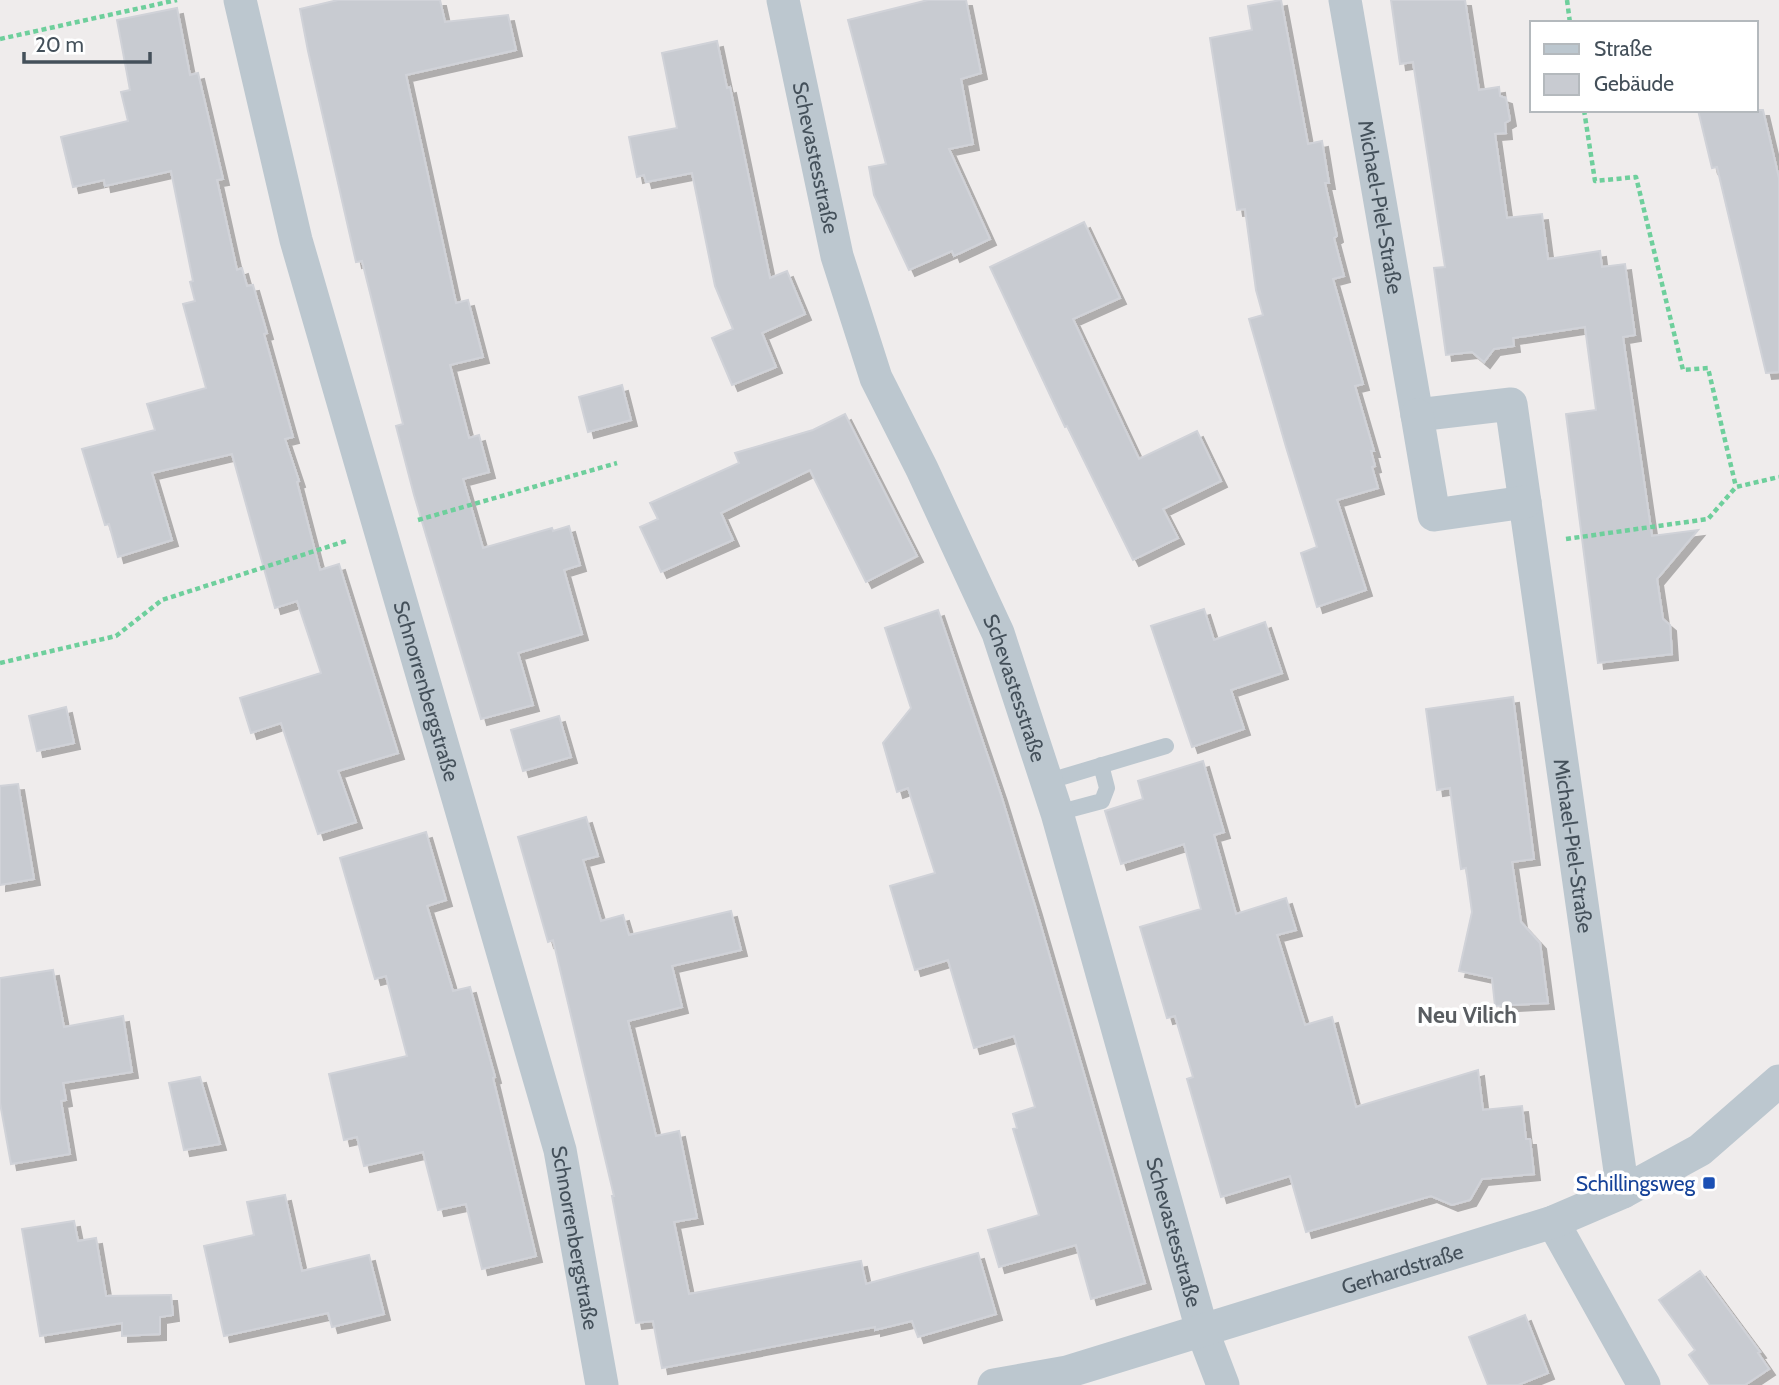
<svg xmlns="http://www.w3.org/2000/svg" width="1779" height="1385" font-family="Cabin,sans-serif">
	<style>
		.building { fill: #c8cbd1; stroke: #d0d2d8; stroke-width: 2; filter: url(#shadow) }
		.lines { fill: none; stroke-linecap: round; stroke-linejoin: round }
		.path { stroke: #6ecf9c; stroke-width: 4.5; stroke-dasharray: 5 3.5; stroke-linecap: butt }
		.service { stroke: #bcc7cf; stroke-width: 16 }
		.minor { stroke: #bcc7cf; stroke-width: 33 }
		.transit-dot { fill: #1a4fb4; stroke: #fff; stroke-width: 2.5 }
		.labels { text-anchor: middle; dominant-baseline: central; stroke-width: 7; stroke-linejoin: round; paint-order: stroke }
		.street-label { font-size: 21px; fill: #44505a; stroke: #fff }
		.transit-label { font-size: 21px; fill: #164399; stroke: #fff; text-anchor: end }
		.neighbourhood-label { font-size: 23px; font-weight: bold; fill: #595d61; stroke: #fff }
	</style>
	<defs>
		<filter id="shadow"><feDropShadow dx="6" dy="6" stdDeviation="0" flood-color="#0004"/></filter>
	</defs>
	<rect width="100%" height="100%" fill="#efecec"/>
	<path class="building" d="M338 0H440L445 22 508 15 516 50 406 75 456 303 468 300 483 357 450 365 469 438 479 435 489 472 463 479 483 548 552 528 553 531 569 526 580 565 564 570 582 634 518 653 533 705 481 719 414 495 396 426 403 424 362 261 356 262 308 51 300 9Z
		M928 0H966L981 73 961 79 973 144 949 149 990 239 954 256 952 251 909 270 874 195 869 167 886 164 848 20Z
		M1281 0 1308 144 1322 141 1329 183H1325L1337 236 1334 238 1344 276 1333 279 1363 384 1355 386 1374 451H1371L1375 466 1372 467 1378 488 1337 500 1366 590 1317 607 1301 553 1317 547 1286 447 1249 319 1263 315 1256 290 1245 209 1237 210 1210 38 1252 30 1248 6Z
		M1391 0H1465L1479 90 1499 87 1500 96 1506 98 1510 120 1505 123 1506 133 1495 134 1507 218 1542 214 1548 259 1600 251 1602 267 1625 264 1635 335 1623 337 1652 536 1698 530 1657 579 1663 619 1670 625 1672 654 1598 663 1566 414 1596 410 1585 327 1513 338 1514 346 1494 349 1484 362 1472 352 1446 355 1434 268 1445 267 1413 62 1400 64Z
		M177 8 190 75 198 73 223 179 217 180 237 270 242 268 247 286 253 285 267 333 264 334 293 437 285 439 299 481 297 482 320 570 339 564 398 753 338 771 356 822 318 834 281 723 251 733 240 698 321 673 297 601 275 608 232 454 152 473 172 540 118 557 109 524 105 525 82 449 155 430 147 404 206 388 183 304 195 301 190 282 193 281 171 171 105 186 104 180 73 187 61 137 128 121 121 92 130 90 117 20Z
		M717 41 727 88 730 87 770 278 787 271 805 314 762 333 776 367 732 385 712 338 733 329 715 286 692 173 646 182 644 175 637 177 629 137 677 128 662 53Z
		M1698 110H1763L1779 178V372L1766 373 1717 167 1712 168Z
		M1084 222 1120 298 1073 319 1139 459 1197 431 1221 481 1163 509 1178 538 1133 560 1067 426 1065 427 990 267Z
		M622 385 631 420 588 432 579 397Z
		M845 414 917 556 866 582 810 470 721 513 733 540 661 572 640 527 658 519 650 503 739 463 735 453 813 430Z
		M1204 609 1214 640 1265 622 1282 673 1231 690 1244 729 1192 747 1151 626Z
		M938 610 1001 795 1036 909 1145 1283 1091 1299 1076 1245 999 1267 988 1230 1039 1215 1013 1129 1017 1128 1013 1114 1035 1107 1024 1069 1014 1036 974 1048 948 960 915 970 890 886 935 873 908 788 897 792 883 743 911 708 885 628Z
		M1513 697 1534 859 1512 862 1521 922 1540 943 1548 1003 1495 1006 1492 978 1459 971 1472 912 1466 868 1461 869 1450 788 1437 790 1426 709Z
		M66 707 74 743 37 751 29 716Z
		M559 716 571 757 523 771 511 730Z
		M1203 761 1224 832 1214 835 1236 914 1286 898 1296 930 1277 935 1305 1025 1332 1017 1356 1107 1478 1070 1483 1110 1522 1106 1526 1139H1530L1534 1174 1482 1179 1470 1200 1452 1205 1431 1196 1306 1232 1290 1176 1221 1197 1187 1079 1193 1077 1175 1016 1167 1018 1140 927 1201 909 1184 844 1121 864 1105 811 1143 799 1138 781Z
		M18 784 34 879 0 885V786Z
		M586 817 598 856 583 860 601 921 623 915 629 935 731 911 741 950 672 966 682 1007 628 1021 656 1136 679 1131 697 1218 674 1222 689 1294 861 1261 866 1284 978 1253 996 1314 918 1337 912 1321 875 1330V1327L662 1368 653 1321 636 1323 612 1196H614L553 940 548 942 518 837Z
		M426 832 446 900 427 906 453 991 470 987 495 1077 493 1078 536 1256 482 1269 466 1204 438 1210 423 1152 364 1166 357 1137 344 1140 329 1074 407 1056 386 976 375 979 340 858Z
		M53 970 64 1027 123 1016 132 1072 63 1083 66 1100 61 1101 70 1154 11 1164 0 1103V978Z
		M200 1077 220 1144 184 1150 169 1083Z
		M285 1195 302 1271 369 1255 384 1314 332 1327 328 1313 224 1336 204 1246 254 1235 247 1202Z
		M74 1221 78 1241 96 1238 106 1296 171 1295 173 1315 160 1317V1334L122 1336V1323L40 1336 22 1229Z
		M1700 1271 1760 1352 1758 1353 1769 1369 1745 1385H1710L1689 1355 1695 1350 1659 1300Z
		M1525 1315 1548 1373 1518 1385H1488L1469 1337Z"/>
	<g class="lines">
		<path class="path" d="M1567 0 1570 23
			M0 39 177 0
			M1584 110 1595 181 1636 177 1683 370 1708 368 1736 487
			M418 520 617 463
			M1566 539 1708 519 1736 487 1779 477
			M0 663 116 636 162 600 346 541"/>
		<path class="service" d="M1046 782 1166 746
			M1057 813 1102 801 1107 788 1101 765"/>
		<g class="minor">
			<path id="s1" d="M240 0 296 240 560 1150 602 1385"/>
			<path id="s2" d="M783 0 837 256 876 378 922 469 998 633 1057 813 1202 1330 1223 1385"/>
			<path id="s3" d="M1345 0 1417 415 1511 404 1623 1192"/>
			<path d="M1417 415 1434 515 1525 502"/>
			<path d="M1553 1222 1644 1385"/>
			<path id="s4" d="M994 1385 1067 1372 1553 1222 1623 1192 1700 1150 1779 1081"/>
		</g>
	</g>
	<rect class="transit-dot" x="1702" y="1176" width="14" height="14" rx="3.5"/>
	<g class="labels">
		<g class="street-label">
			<text stroke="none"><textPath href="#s2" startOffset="161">Schevastesstraße</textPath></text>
			<text stroke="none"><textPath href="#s3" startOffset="210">Michael-Piel-Straße</textPath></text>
			<text stroke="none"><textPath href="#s2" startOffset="730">Schevastesstraße</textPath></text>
			<text stroke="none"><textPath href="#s1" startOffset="716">Schnorrenbergstraße</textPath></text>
			<text stroke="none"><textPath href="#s3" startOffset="962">Michael-Piel-Straße</textPath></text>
			<text stroke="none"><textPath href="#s2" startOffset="1297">Schevastesstraße</textPath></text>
			<text stroke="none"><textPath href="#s1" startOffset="1283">Schnorrenbergstraße</textPath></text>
			<text stroke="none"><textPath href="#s4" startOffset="425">Gerhardstraße</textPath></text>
		</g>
		<g class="transit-label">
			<text x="1695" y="1183">Schillingsweg</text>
		</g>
		<g class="neighbourhood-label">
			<text x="1467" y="1015">Neu Vilich</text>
		</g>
	</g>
	<rect x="1530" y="21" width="228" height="91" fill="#ffffff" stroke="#b4b9bd" stroke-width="2"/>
	<rect x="1544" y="44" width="35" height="10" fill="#bcc7cf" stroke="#b4b9bd" stroke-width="2"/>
	<text x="1594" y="56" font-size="21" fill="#44505a">Straße</text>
	<rect x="1544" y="74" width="35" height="21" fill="#c8cbd1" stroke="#b4b9bd" stroke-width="2"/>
	<text x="1594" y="91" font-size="21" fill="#44505a">Gebäude</text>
	<path d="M24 52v10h126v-10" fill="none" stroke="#44505a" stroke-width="3.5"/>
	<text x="35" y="52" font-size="21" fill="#44505a" stroke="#ffffff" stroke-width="5" paint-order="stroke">20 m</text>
</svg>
